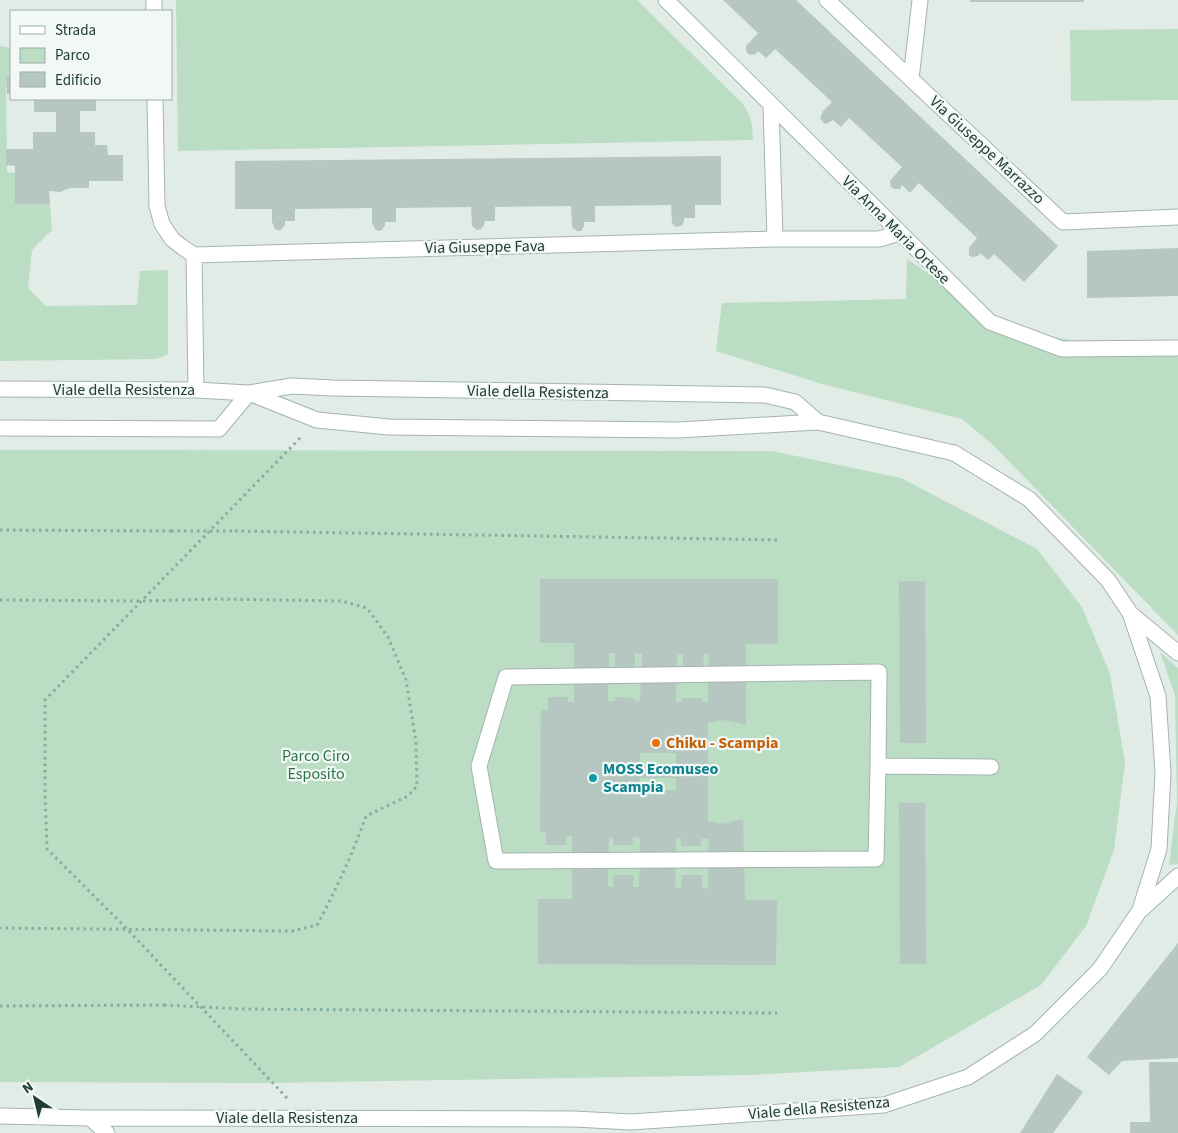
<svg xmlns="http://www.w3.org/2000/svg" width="1178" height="1133" font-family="'Source Sans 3',sans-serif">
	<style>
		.green { fill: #baddc3 }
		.building { fill: #b6c6c0; fill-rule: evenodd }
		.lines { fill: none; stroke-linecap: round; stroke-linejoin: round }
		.minor-casing { stroke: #a4b4ae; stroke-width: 17 }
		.path { stroke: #81b0a0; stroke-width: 3; stroke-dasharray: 2.5 4; stroke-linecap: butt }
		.minor { stroke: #fff; stroke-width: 15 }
		.path-bridge { stroke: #81b0a0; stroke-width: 3; stroke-dasharray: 2.5 4; stroke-linecap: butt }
		.food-dot { fill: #e8710a; stroke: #f1f8f5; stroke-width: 2 }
		.culture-dot { fill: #0f9aa8; stroke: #f1f8f5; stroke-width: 2 }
		.labels { text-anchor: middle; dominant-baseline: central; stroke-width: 4.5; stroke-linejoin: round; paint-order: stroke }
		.street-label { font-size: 16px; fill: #213c35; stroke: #f1f8f5 }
		.food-label { font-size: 16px; font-weight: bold; fill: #c56008; stroke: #f1f8f5; text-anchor: start }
		.park-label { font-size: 16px; fill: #2b7446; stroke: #f1f8f5 }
		.culture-label { font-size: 16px; font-weight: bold; fill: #0d838f; stroke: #f1f8f5; text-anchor: start }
	</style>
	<rect width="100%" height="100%" fill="#e1ece7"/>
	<path class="green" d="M176 0H637L743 104C752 117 752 125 753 140L178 151Z
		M1178 29V100L1071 101 1070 30Z
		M0 46 11 48V77L6 78 7 172 15 173V204H50L52 230 32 250 28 288 46 306 137 305 140 271 168 270V354L156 359 0 361Z
		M907 259 1012 331 1132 349 1178 348V635L993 445 962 419 822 384 716 351 722 303 906 299Z
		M0 450 772 451 901 478 1037 549 1082 607 1110 674 1125 763 1114 850 1086 926 1041 985 899 1067 750 1075 265 1083 0 1082Z
		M1160 652 1178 668V864L1169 865 1177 802 1175 695Z"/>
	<path class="building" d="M723 0H796L1058 246 1024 282 994 254 988 260 980 253 978 256 972 257 969 255V248L977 238 919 183 910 193 902 185 900 189H894L891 187 890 181 902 167 849 118 841 127 833 120 830 122 825 124 822 121 820 118 823 111 832 102 775 49 766 58 758 51 756 54 750 55 747 53 746 50V46L758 33Z
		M970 0H1084V2H970Z
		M6 77H11V94H7Z
		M34 99H96V111H80V132H95V145H107L108 155H123V181H89V188H70L60 192 49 191 50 204H15V166L6 165V149H33V132H56V112H34Z
		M721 156V205H695V218H684V222L681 226 677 227 674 226 672 223 671 205 595 206V222H584V226L581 231H577L572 227 571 206 495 207V221H485L484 225 481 229 477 230 472 226 471 207 396 208V222H385V225L382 230 378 231 376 230 372 223V208L295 209V221H285V225L281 230H278L275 229 272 222V209H235V161Z
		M1178 248V296L1087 298V251Z
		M540 579H778V644H746V727L743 724 723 720 708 723V821L723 824 743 819 745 900H777L776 965 538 964V899H572V836H566V845H546V832H540L541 709 548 710V697H568L567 702H574V643H540ZM609 653H615V669H635V653L642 654 640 701H635L634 698 615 697V701H608ZM683 654V669H703L704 654H709L708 702 702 701V698H682V702H676L677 655ZM640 753H676V765H640ZM640 778H676V790L640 791ZM609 837 613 838V845H633V837L640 838 639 887H633L634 875H613V887H608ZM681 838V846H701V839H709L708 889 702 888V875H682L681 888H675L676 839Z
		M899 581H925L926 743H900Z
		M899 803H925L926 964H900Z
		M1178 943V1058L1122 1061 1109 1075 1087 1057Z
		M1149 1062H1178V1133H1130V1122H1150Z
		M1057 1074 1083 1092 1053 1133H1020Z"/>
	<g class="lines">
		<defs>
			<path id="minor" d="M154 0V11
				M666 0 990 322 1062 349 1178 348
				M827 0 1063 222 1178 217
				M911 79 920 0
				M155 99 157 206 162 224 172 239 182 247 194 255
				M771 105 775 239
				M0 389 196 390 249 393 292 386 333 388 765 395 795 402 818 422
				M196 390 194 255 775 239H879L899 233
				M0 428 219 429 249 393
				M1131 614 1178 653
				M878 766 876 859 496 861 479 766 506 677 879 672 878 766 991 767
				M1142 909 1178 876
				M0 1116 90 1118 574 1119 631 1122 884 1105 968 1077 1035 1034 1100 969 1140 910 1159 849 1163 773 1158 696 1130 613 1108 580 1029 499 954 453 818 422 678 430 389 427 317 420 249 393
				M90 1118 107 1133"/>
		</defs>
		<use href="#minor" class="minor-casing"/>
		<path class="path" d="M0 530 171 531
			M235 531 781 540
			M0 600 143 601 215 599 341 601 367 608 388 637 406 680 416 742 417 786 408 796 366 816C353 853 336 890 317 925L293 931 0 928
			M0 1006 164 1005
			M242 1009 777 1013
			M287 1098 126 928 47 849 45 794V700L302 436"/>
		<use href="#minor" class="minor"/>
		<path class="path-bridge" d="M171 531H235
			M164 1005 242 1009"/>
	</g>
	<circle class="food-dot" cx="656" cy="743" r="5"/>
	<circle class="culture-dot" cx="593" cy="778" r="5"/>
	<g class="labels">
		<g class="street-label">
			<text transform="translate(987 150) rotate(43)">Via Giuseppe Marrazzo</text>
			<text transform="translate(896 230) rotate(45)">Via Anna Maria Ortese</text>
			<text transform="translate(485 247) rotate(-1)">Via Giuseppe Fava</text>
			<text x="124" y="390">Viale della Resistenza</text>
			<text transform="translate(538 392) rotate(1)">Viale della Resistenza</text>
			<text transform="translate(819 1108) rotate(-5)">Viale della Resistenza</text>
			<text x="287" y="1118">Viale della Resistenza</text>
		</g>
		<g class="food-label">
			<text x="666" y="743">Chiku - Scampia</text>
		</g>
		<g class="park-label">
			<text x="316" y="756">Parco Ciro<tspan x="316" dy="18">Esposito</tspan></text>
		</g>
		<g class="culture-label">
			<text x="603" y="769">MOSS Ecomuseo<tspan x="603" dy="18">Scampia</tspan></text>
		</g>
	</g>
	<rect x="10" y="10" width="162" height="90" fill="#f1f8f5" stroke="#9eada8"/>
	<rect x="20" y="26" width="25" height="8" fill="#ffffff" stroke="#9eada8"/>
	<text x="55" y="35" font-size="15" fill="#213c35">Strada</text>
	<rect x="20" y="48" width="25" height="15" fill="#baddc3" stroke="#9eada8"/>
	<text x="55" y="60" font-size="15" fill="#213c35">Parco</text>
	<rect x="20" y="72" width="25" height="15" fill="#b6c6c0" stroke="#9eada8"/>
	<text x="55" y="85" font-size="15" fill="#213c35">Edificio</text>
	<g transform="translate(35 1098) rotate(325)" stroke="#f1f8f5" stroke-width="4" paint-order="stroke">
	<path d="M0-4L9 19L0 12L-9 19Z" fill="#213c35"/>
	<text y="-8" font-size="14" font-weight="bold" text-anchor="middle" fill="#213c35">N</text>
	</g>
</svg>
